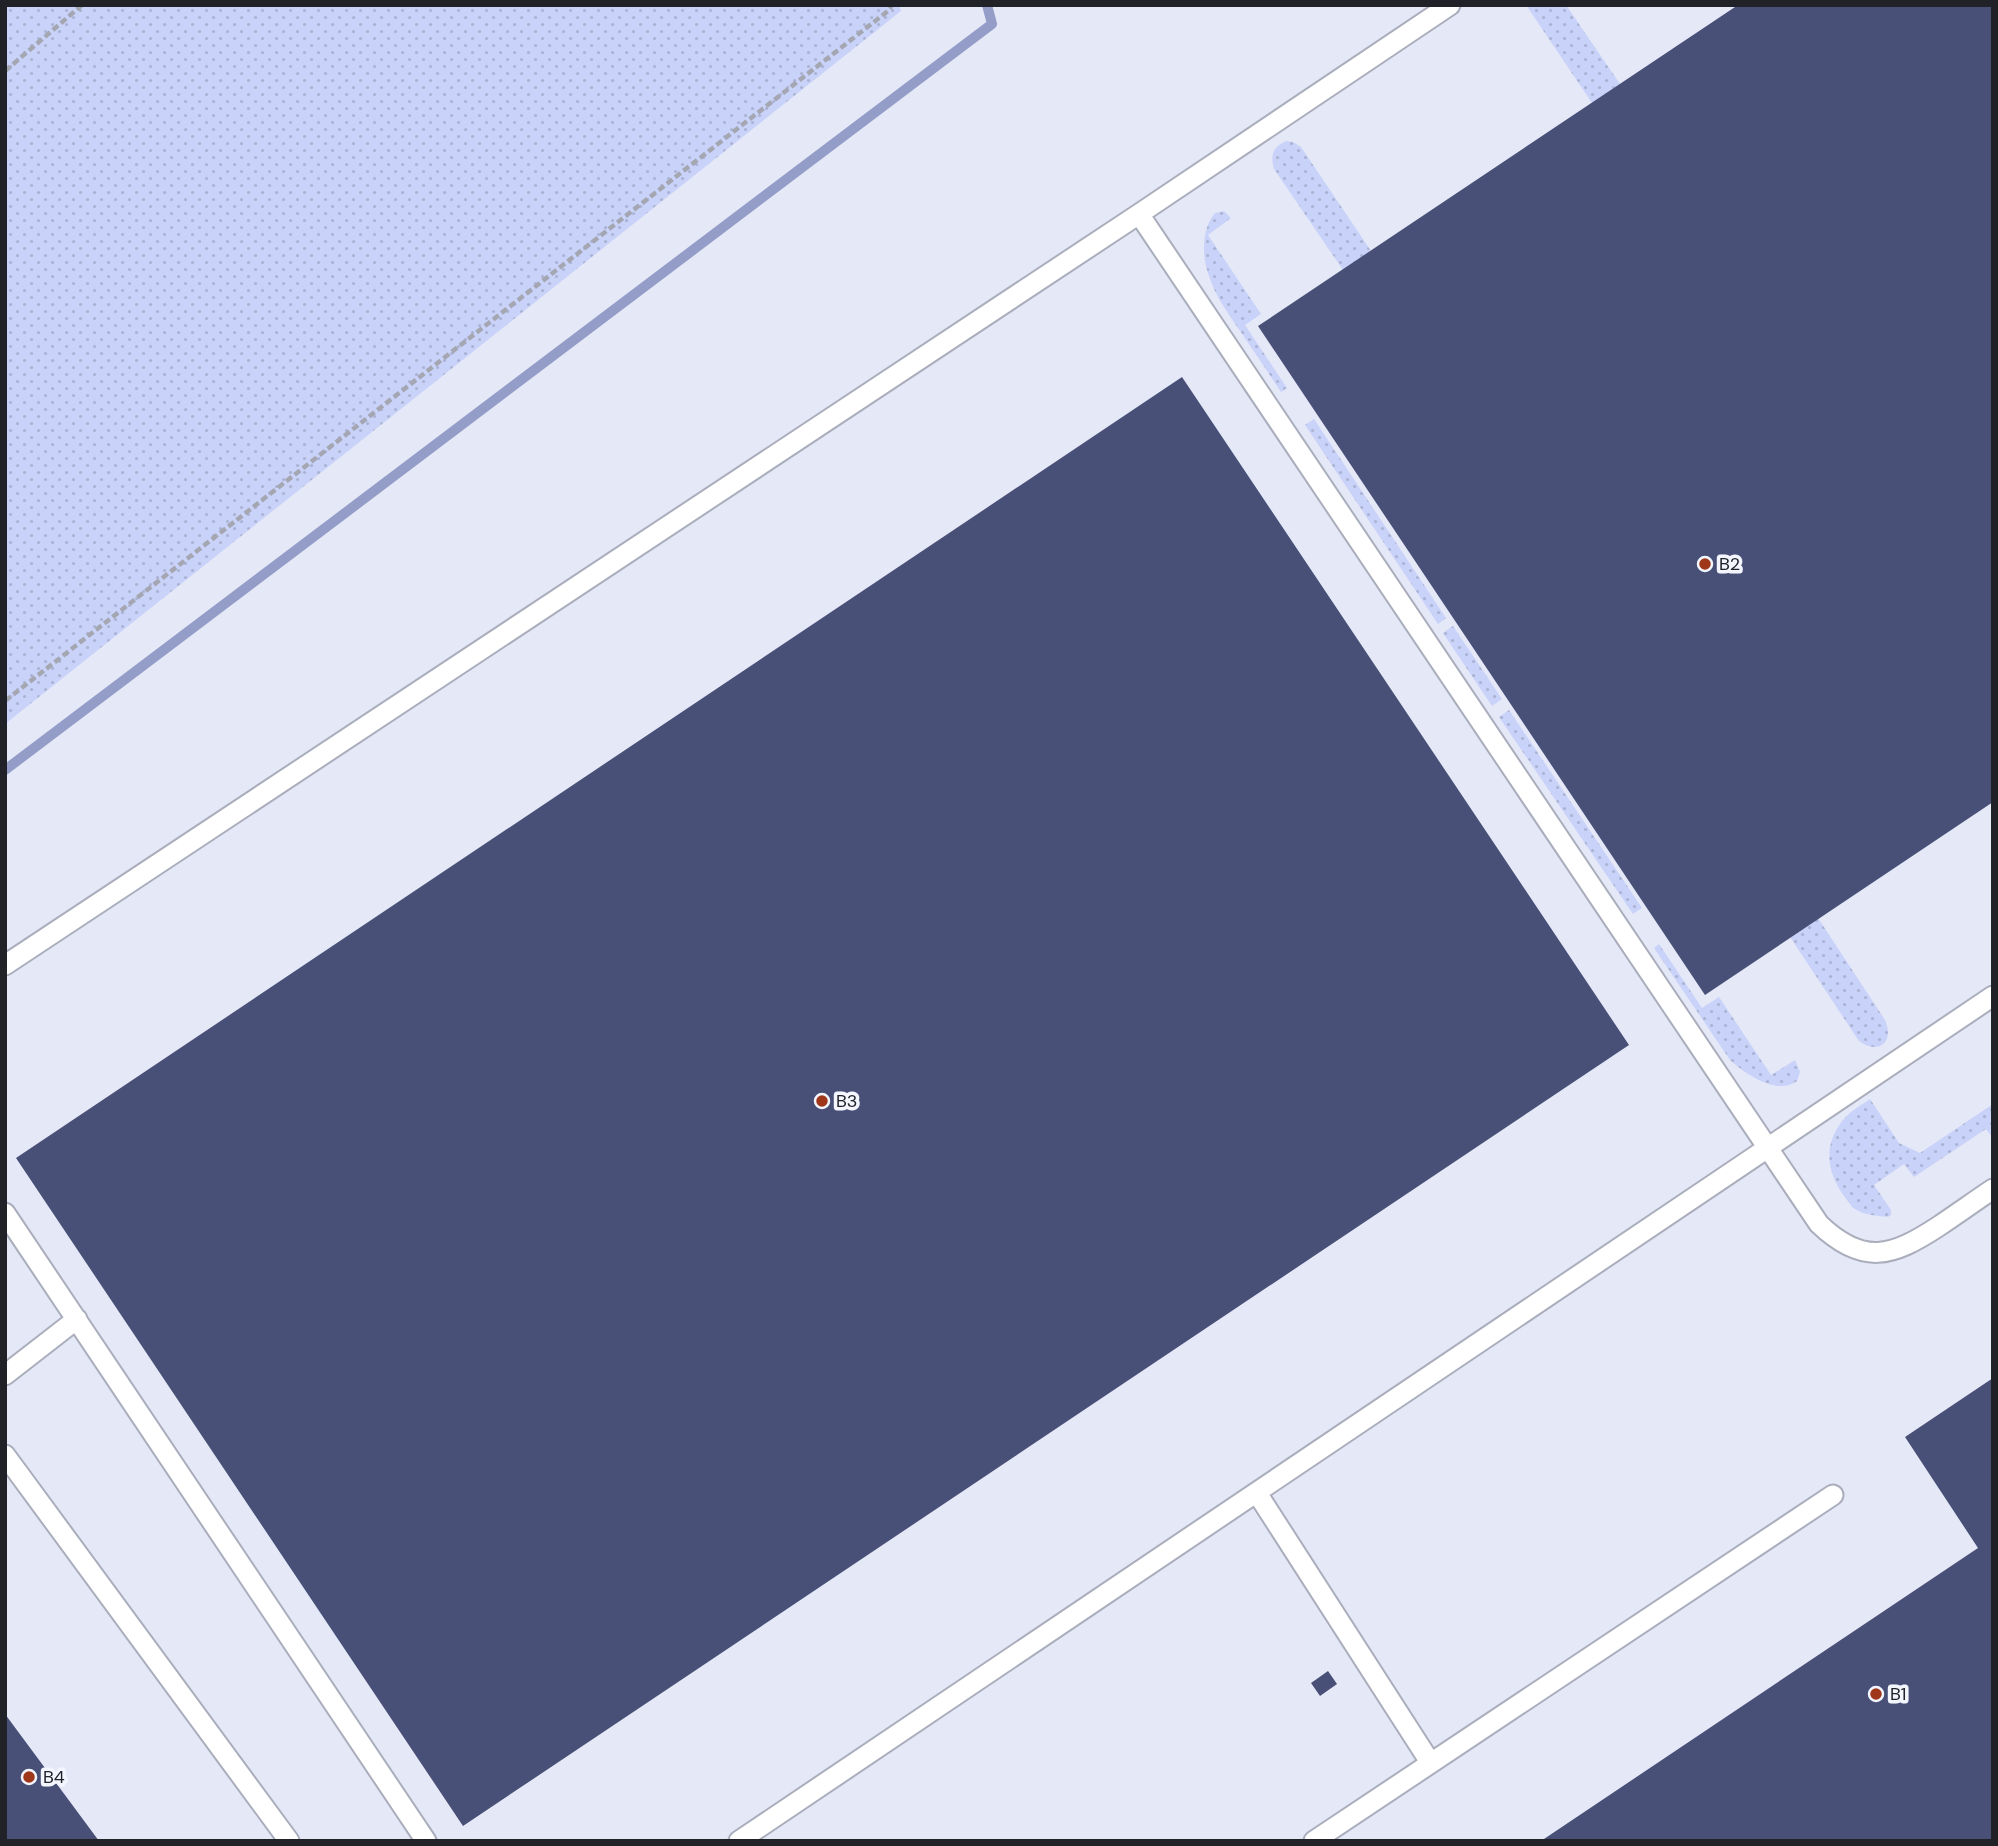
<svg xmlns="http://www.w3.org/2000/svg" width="1998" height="1846" font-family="'DM Sans',sans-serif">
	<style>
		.grass { fill: url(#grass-dots) }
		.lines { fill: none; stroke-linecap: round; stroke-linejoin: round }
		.stream { stroke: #939dc7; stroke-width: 10 }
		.building { fill: #495077 }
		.service-casing { stroke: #aaaebc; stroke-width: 23 }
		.path { stroke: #a4a7b2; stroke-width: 4.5; stroke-dasharray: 7 3.5; stroke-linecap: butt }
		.service { stroke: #fff; stroke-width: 19 }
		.poi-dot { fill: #9f371b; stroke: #f3f6ff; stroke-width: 2.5 }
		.labels { text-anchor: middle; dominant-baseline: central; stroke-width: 7; stroke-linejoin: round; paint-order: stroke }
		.poi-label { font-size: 18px; fill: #202227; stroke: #f3f6ff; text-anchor: start }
	</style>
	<defs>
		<pattern id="grass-dots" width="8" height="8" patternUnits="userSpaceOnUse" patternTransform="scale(1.75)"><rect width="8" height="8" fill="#c9d2f9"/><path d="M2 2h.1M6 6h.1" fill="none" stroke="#acb4d5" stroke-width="1.8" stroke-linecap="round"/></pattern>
	</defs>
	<rect width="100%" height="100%" fill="#e5e8f7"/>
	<path class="grass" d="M5 5H899L901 11 5 724Z
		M1526 5H1566L1620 84 1592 103Z
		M1286 141 1293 142 1301 147 1371 251 1343 270 1274 169C1270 155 1273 147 1286 141Z
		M1224 211 1231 218 1208 235 1261 314 1245 325 1287 388 1281 392C1267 371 1253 350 1238 328 1227 312 1215 295 1209 276 1202 258 1201 229 1215 213Z
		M1314 419 1446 618 1438 624 1305 425Z
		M1453 626 1502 699 1492 706 1443 633Z
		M1509 710 1642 908 1633 914 1499 717Z
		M1818 918 1885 1020C1895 1043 1878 1055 1859 1041L1790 937Z
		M1659 944 1702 1008 1719 997 1771 1075 1795 1060 1800 1072 1797 1081C1778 1096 1745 1074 1730 1060L1654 948Z
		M1870 1099 1899 1143 1920 1153 1993 1104V1138L1986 1129 1914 1177 1904 1164 1874 1185 1891 1210V1215L1888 1217C1878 1216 1864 1215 1855 1209 1851 1206 1847 1200 1844 1196 1828 1174 1823 1148 1840 1124 1847 1113 1860 1106 1870 1099Z"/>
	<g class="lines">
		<path class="stream" d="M5 770 992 24 987 5"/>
	</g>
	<path class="building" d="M1738 5H1993V802L1705 995 1258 326Z
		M1182 377 1629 1045 463 1826 16 1158Z
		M1993 1378V1841H1541L1978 1548 1905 1437Z
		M1328 1671 1337 1684 1320 1696 1311 1683Z
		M5 1714 99 1841H5Z"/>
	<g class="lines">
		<defs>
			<path id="service" d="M1139 214 1819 1224C1863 1266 1892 1257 1939 1226 1957 1214 1975 1201 1993 1189
				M5 965 1139 214 1450 5
				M5 1213 426 1841
				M5 1375 77 1319
				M5 1455 289 1841
				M1257 1493 1430 1762
				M739 1841 1993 996
				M1314 1841 1833 1495"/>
		</defs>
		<use href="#service" class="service-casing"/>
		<path class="path" d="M5 71 82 5
			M5 701 888 11 892 5"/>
		<use href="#service" class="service"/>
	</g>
	<g class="poi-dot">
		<circle cx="1705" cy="564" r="7"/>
		<circle cx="822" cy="1101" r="7"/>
		<circle cx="1876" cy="1694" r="7"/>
		<circle cx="29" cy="1777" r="7"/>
	</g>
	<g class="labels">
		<g class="poi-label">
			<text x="1719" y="564">B2</text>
			<text x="836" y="1101">B3</text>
			<text x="1890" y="1694">B1</text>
			<text x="43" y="1777">B4</text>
		</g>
	</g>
	<rect width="1998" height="1846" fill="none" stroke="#202227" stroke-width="14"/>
</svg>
